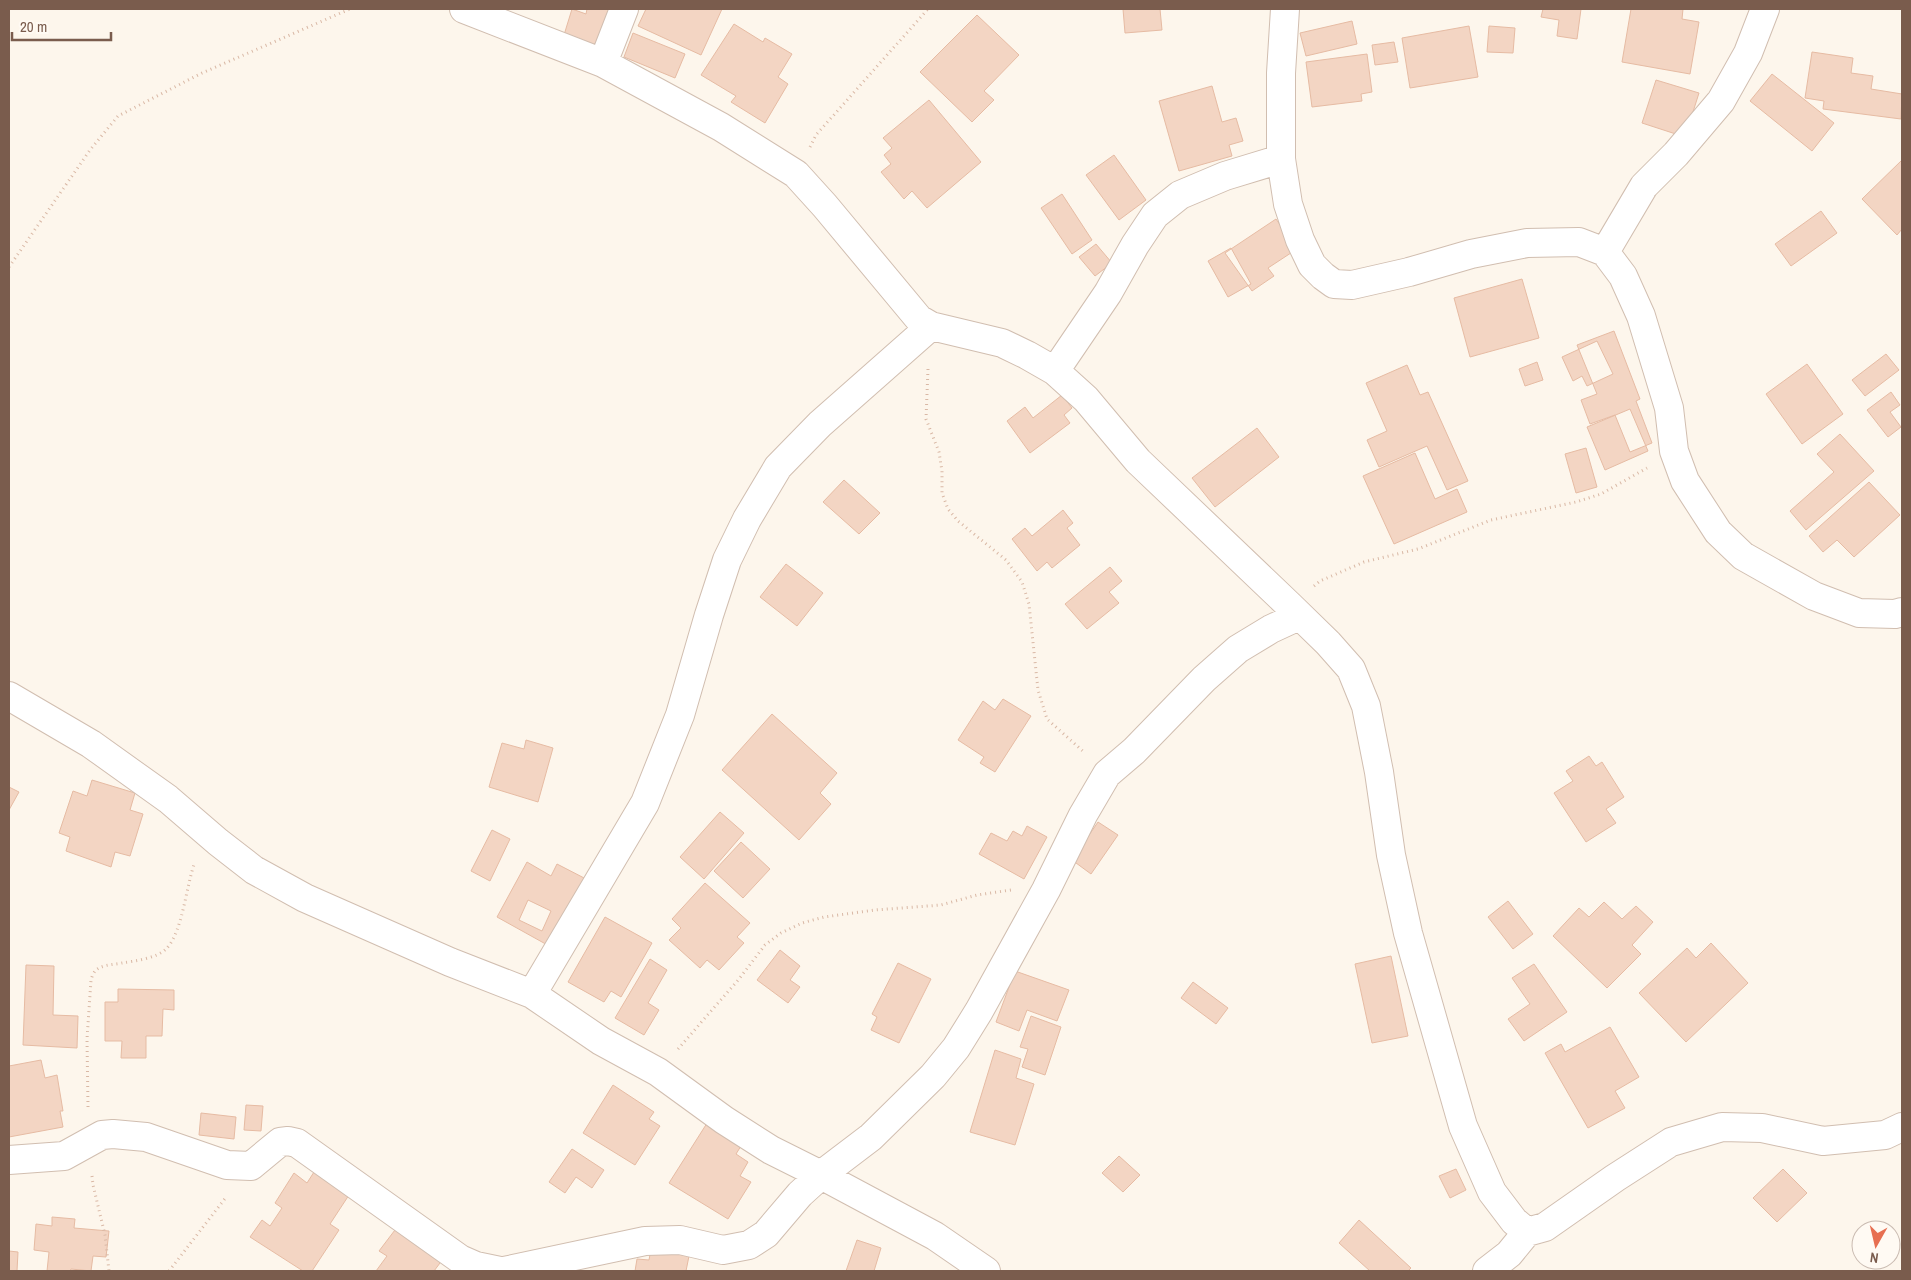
<svg xmlns="http://www.w3.org/2000/svg" width="1911" height="1280" font-family="'Archivo Narrow',sans-serif">
	<style>
		.building { fill: #f3d5c3; stroke: #e6bba3; fill-rule: evenodd }
		.lines { fill: none; stroke-linecap: round; stroke-linejoin: round }
		.minor-casing { stroke: #d1beb0; stroke-width: 30 }
		.path { stroke: #d9b8a5; stroke-width: 3; stroke-dasharray: 1 4; stroke-linecap: butt }
		.minor { stroke: #fff; stroke-width: 28 }
	</style>
	<rect width="100%" height="100%" fill="#fdf6ec"/>
	<path class="building" d="M572 9 586 14 587 9H613L602 47 564 35Z
		M646 9H722L701 55 638 26Z
		M1123 9H1160L1162 30 1125 33Z
		M1543 9H1581L1577 39 1557 36 1559 20 1541 17Z
		M1631 9H1683L1682 19 1699 22 1690 74 1622 62Z
		M977 15 1019 55 984 91 994 100 972 122 920 72Z
		M1352 21 1357 44 1306 56 1300 33Z
		M734 24 763 42 765 38 792 54 778 77 788 84 765 123 731 102 736 96 701 75Z
		M1469 26 1478 77 1410 88 1402 38Z
		M1489 26 1515 28 1513 53 1487 52Z
		M633 33 685 54 675 78 624 57Z
		M1394 42 1398 62 1375 65 1372 45Z
		M1812 52 1853 58 1851 73 1873 76 1871 89 1902 94 1901 119 1823 109 1824 101 1805 98Z
		M1367 54 1372 92 1361 94 1362 101 1312 107 1306 62Z
		M1772 74 1834 123 1812 151 1750 101Z
		M1656 80 1699 93 1685 137 1642 123Z
		M1212 86 1222 122 1236 118 1243 141 1229 145 1232 156 1179 171 1159 101Z
		M929 100 981 162 927 208 912 191 904 199 881 172 891 164 884 155 892 148 883 138Z
		M1114 155 1146 200 1119 220 1086 175Z
		M1902 160V229L1897 235 1862 199Z
		M1062 194 1092 240 1072 254 1041 208Z
		M1821 211 1837 233 1791 266 1775 244Z
		M1276 219 1297 249 1268 268 1274 276 1252 291 1225 253Z
		M1096 244 1112 263 1095 276 1079 257Z
		M1231 248 1251 284 1228 297 1208 261Z
		M1522 279 1539 338 1470 357 1454 298Z
		M1614 331 1640 399 1636 401 1652 443 1630 452 1615 415 1590 424 1581 400 1597 394 1577 345Z
		M1597 341 1613 374 1587 386 1582 376 1573 381 1562 357Z
		M1886 354 1899 370 1865 396 1852 380Z
		M1537 362 1543 380 1525 386 1519 369Z
		M1807 364 1843 414 1802 444 1766 394Z
		M1407 365 1420 395 1428 392 1468 481 1447 490 1427 446 1379 467 1367 440 1387 431 1366 383Z
		M1891 392 1900 405 1890 412 1901 427 1888 437 1867 410Z
		M1062 395 1072 408 1064 415 1070 423 1030 453 1007 421 1025 407 1033 418Z
		M1630 409 1648 451 1605 470 1587 427Z
		M1257 428 1279 457 1215 507 1192 478Z
		M1840 434 1874 471 1806 530 1790 511 1834 472 1817 454Z
		M1586 448 1597 487 1576 493 1565 454Z
		M1415 453 1435 499 1457 489 1467 512 1394 544 1363 476Z
		M844 480 880 513 859 534 823 502Z
		M1869 482 1900 515 1854 557 1837 540 1823 552 1809 536Z
		M1063 510 1073 523 1067 528 1080 545 1052 568 1047 562 1037 571 1012 539 1025 528 1032 536Z
		M786 564 823 593 797 626 760 597Z
		M1110 567 1122 581 1109 592 1119 603 1087 629 1065 604Z
		M1003 699 1031 716 995 772 980 763 984 757 958 740 983 701 995 710Z
		M772 714 837 773 820 793 831 804 799 840 722 770Z
		M526 740 553 748 538 802 489 787 502 743 524 749Z
		M1589 756 1596 766 1602 762 1624 797 1606 809 1616 823 1586 842 1554 793 1573 781 1566 771Z
		M92 780 135 793 130 810 143 814 130 856 115 852 111 867 66 851 70 837 59 833 73 791 87 796Z
		M9 787 19 792 9 810Z
		M720 812 744 833 704 879 680 857Z
		M1098 822 1118 835 1091 874 1072 860Z
		M1027 826 1047 837 1024 879 979 854 991 833 1007 841 1013 831 1022 836Z
		M492 830 510 839 490 881 471 871Z
		M741 842 770 869 743 898 714 871Z
		M527 862 551 876 557 864 588 880 551 947 497 917ZM528 900 551 911 542 931 519 920Z
		M705 883 750 923 737 937 744 943 719 970 707 960 700 968 669 940 681 928 672 919Z
		M1508 901 1533 934 1513 949 1488 917Z
		M1604 902 1622 919 1636 906 1653 922 1632 945 1641 954 1607 988 1553 936 1579 908 1589 917Z
		M605 917 652 943 621 997 611 991 604 1002 568 982Z
		M1711 943 1748 983 1686 1042 1639 993 1687 948 1696 958Z
		M780 950 800 966 790 980 800 987 788 1003 757 980Z
		M1391 956 1408 1036 1372 1043 1355 964Z
		M650 959 667 970 648 1003 659 1010 644 1035 615 1018Z
		M898 963 931 979 899 1043 871 1030 877 1017 872 1014Z
		M1534 964 1567 1012 1524 1041 1508 1019 1530 1004 1512 978Z
		M26 965 54 966 53 1015 78 1016 77 1048 23 1045Z
		M1015 971 1069 990 1057 1021 1027 1010 1019 1031 996 1022Z
		M1193 982 1228 1008 1216 1024 1181 998Z
		M118 989 174 990V1010L163 1009 162 1036H146V1058H121L122 1041H105V1002H118Z
		M1031 1016 1061 1027 1045 1075 1022 1067 1028 1049 1020 1047Z
		M1610 1027 1639 1077 1615 1091 1625 1108 1588 1128 1545 1053 1561 1044 1565 1052Z
		M995 1050 1021 1059 1016 1078 1034 1084 1015 1145 970 1132Z
		M41 1060 45 1078 57 1075 63 1111H60L63 1127 9 1137V1066Z
		M613 1085 654 1112 649 1119 660 1126 635 1165 583 1133Z
		M246 1105 263 1106 261 1131 244 1130Z
		M201 1113 236 1117 234 1139 199 1135Z
		M709 1120 741 1146 736 1154 748 1162 740 1176 751 1182 728 1219 669 1183Z
		M572 1149 604 1170 592 1188 576 1177 565 1193 549 1182Z
		M1119 1156 1140 1175 1123 1192 1102 1173Z
		M1456 1169 1466 1190 1450 1198 1439 1176Z
		M1783 1169 1807 1193 1777 1222 1753 1198Z
		M314 1172 349 1195 330 1224 339 1230 312 1271H303L250 1237 262 1220 270 1226 282 1208 275 1203 294 1173 307 1183Z
		M52 1217 75 1219 74 1228 109 1231 106 1257 93 1256 91 1271 71 1269 70 1271H47L49 1252 34 1250 36 1224 52 1226Z
		M1359 1220 1411 1268 1408 1271H1370L1339 1243Z
		M398 1226 443 1259 434 1271H376L387 1256 379 1251Z
		M857 1240 881 1248 874 1271H846Z
		M651 1249 689 1256 686 1271H635L637 1259 649 1260Z
		M9 1251 18 1252 17 1271H9Z"/>
	<g class="lines">
		<defs>
			<path id="minor" d="M464 9 603 63 721 127 796 174 825 206 919 319 931 326 1002 343 1027 355 1055 371 1086 399 1138 461 1290 606 1328 643 1351 669 1366 706 1379 772 1391 855 1408 933 1463 1126 1492 1192 1514 1221 1527 1232 1545 1227 1615 1178 1671 1142 1722 1127 1762 1128 1823 1141 1885 1135 1902 1127
				M1285 9 1281 73V159L1288 204 1300 240 1312 265 1323 276 1334 284 1352 285 1409 272 1471 254 1527 243 1579 242 1605 252 1623 276 1641 316 1669 408 1674 451 1685 481 1718 532 1743 556 1814 596 1859 613 1895 614 1902 612
				M603 63 624 9
				M1605 252 1644 186 1676 154 1721 101 1748 53 1765 9
				M1055 371 1108 293 1135 245 1155 215 1180 195 1225 176 1281 159
				M9 696 91 744 168 799 218 842 254 870 305 898 450 962 532 994 601 1041 658 1072 724 1120 771 1150 821 1175 935 1236 986 1271
				M532 994 645 803 680 715 709 615 727 560 747 519 778 467 820 424 931 326
				M9 1160 64 1156 102 1135 113 1134 146 1137 227 1165 251 1166 280 1142 288 1141 297 1143 460 1259 476 1266 500 1271
				M504 1271 645 1241 680 1240 723 1250 749 1245 766 1234 800 1194 821 1175 871 1137 933 1076 956 1048 979 1011 1046 890 1083 815 1107 774 1134 751 1204 679 1238 649 1271 629 1299 616
				M1487 1271 1509 1254 1527 1232"/>
		</defs>
		<use href="#minor" class="minor-casing"/>
		<path class="path" d="M810 147 816 135 928 9
			M9 267 90 150 118 116 202 73 350 9
			M928 369 926 419 939 452 942 471V493L948 509 958 521 1006 560 1022 582 1029 604 1038 690 1047 719 1085 753
			M1314 586 1320 581 1364 562 1418 549 1491 520 1576 502 1601 494 1647 468
			M678 1049 739 979 765 945 781 933 802 923 824 917 875 910 941 905 977 895 1011 890
			M88 1107 87 1039 91 980C92 976 94 972 96 970 104 964 113 965 122 963 135 961 157 958 166 949 183 932 186 885 195 862
			M92 1176 93 1185 105 1235 109 1271
			M169 1271 227 1196"/>
		<use href="#minor" class="minor"/>
	</g>
	<rect width="1911" height="1280" fill="none" stroke="#7a5c4d" stroke-width="20"/>
	<g transform="translate(1876 1245) rotate(188)"><circle r="24" fill="#fffaf3" stroke="#cabbb1"/>
	<path d="M0-4L9 19L0 12L-9 19Z" fill="#e76f51"/>
	<text y="-8" font-size="14" font-weight="bold" text-anchor="middle" fill="#7a5c4d">N</text>
	</g>
	<path d="M12 32v8h99v-8" fill="none" stroke="#7a5c4d" stroke-width="2.5"/>
	<text x="20" y="32" font-size="15" fill="#7a5c4d" stroke="#fffaf3" stroke-width="4" paint-order="stroke">20 m</text>
</svg>
